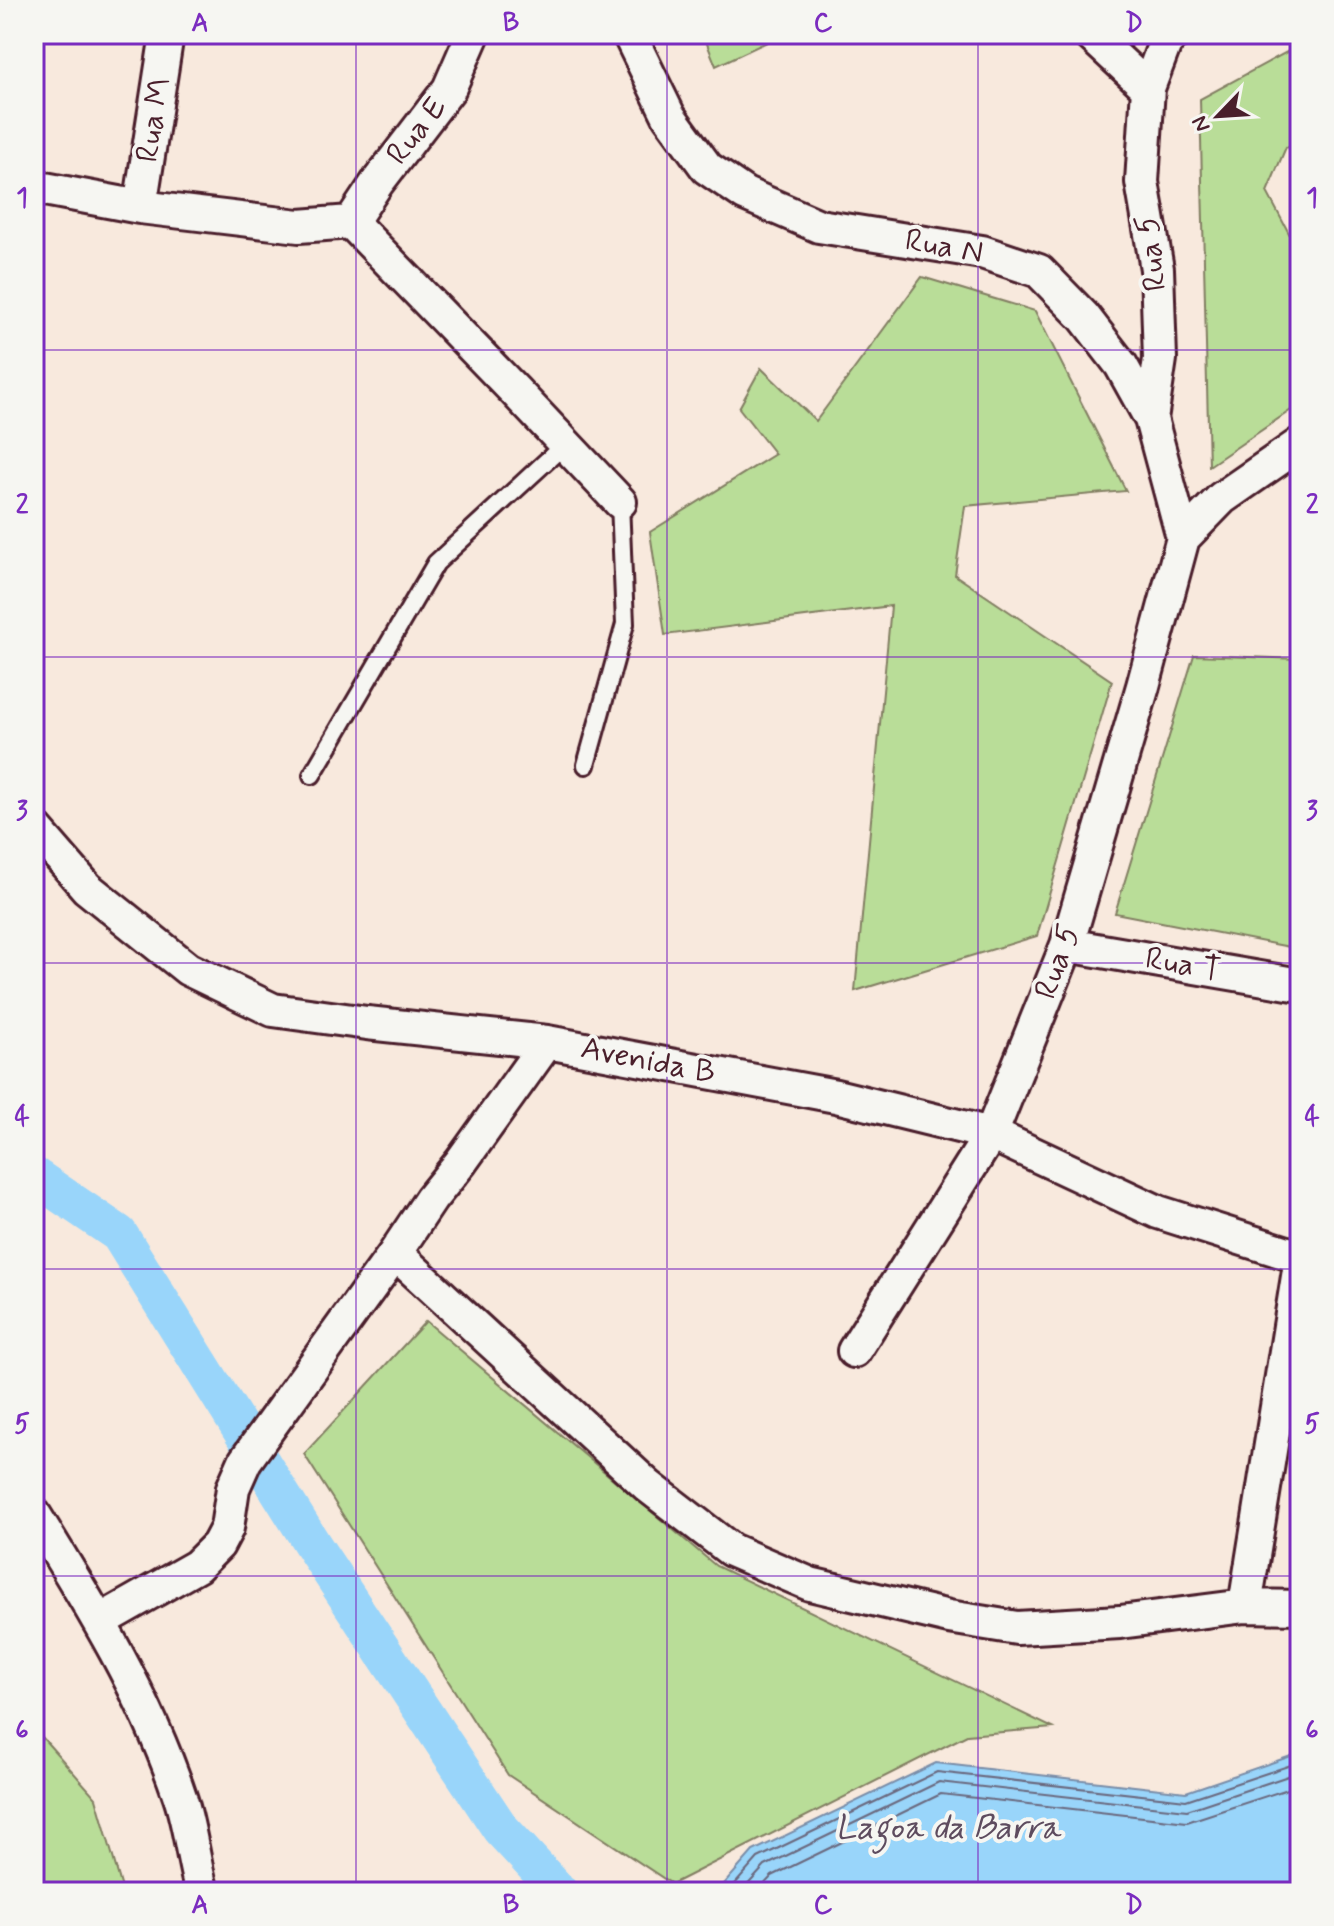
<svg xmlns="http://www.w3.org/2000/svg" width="1334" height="1926" font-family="Mynerve,sans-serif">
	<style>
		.green { fill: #b9dd98; stroke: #827e62; stroke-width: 2 }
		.water { fill: #99d5fa; stroke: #798ca7; stroke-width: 2 }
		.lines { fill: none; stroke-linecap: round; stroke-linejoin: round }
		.shore { stroke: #6a687e; stroke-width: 2 }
		.canal { stroke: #99d5fa; stroke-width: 38 }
		.lane-casing { stroke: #4a1f2b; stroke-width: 22 }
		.street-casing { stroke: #4a1f2b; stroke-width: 38 }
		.lane { stroke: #f6f6f2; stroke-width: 16 }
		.street { stroke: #f6f6f2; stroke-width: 32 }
		.grid { fill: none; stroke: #7b2cbf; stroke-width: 2; stroke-opacity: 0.55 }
		.labels { text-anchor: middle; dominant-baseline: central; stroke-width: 8; stroke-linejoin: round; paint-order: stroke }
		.street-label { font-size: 32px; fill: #4a1f2b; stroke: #f6f6f2 }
		.water-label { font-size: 34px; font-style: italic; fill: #5e4c5f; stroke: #f6f6f2 }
		.neatline { fill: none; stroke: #7b2cbf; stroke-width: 3 }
		.grid-label { font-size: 26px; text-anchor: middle; font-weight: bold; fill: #7b2cbf }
	</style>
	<rect width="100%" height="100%" fill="#f8e9dd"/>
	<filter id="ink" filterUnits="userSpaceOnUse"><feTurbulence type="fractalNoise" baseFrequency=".0125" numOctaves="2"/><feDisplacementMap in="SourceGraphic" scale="16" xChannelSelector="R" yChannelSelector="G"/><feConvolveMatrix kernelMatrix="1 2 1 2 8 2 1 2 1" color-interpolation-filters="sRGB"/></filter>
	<g filter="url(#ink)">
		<path class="green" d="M703 34H784L716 66Z
			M1296 47H1300V150L1286 147 1267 192 1300 254V404L1209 466 1200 99Z
			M922 277 1035 311 1126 491 965 506 955 575 1112 681 1037 936 855 991 891 606 665 635 650 532 775 454 739 408 761 368 816 421Z
			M1194 655 1300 659V949L1115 913Z
			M426 1321 716 1566 1053 1728 967 1735 672 1884 508 1775 304 1454Z
			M34 1728 96 1798 123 1892H34Z"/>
		<path class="water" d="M1300 1753V1892H717L753 1851 936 1763 1186 1792Z"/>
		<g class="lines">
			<path class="shore" d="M728 1892 758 1858 937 1772 1186 1800 1300 1762
				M741 1892 765 1866 939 1782 1187 1810 1300 1772
				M757 1892 772 1876 941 1794 1187 1822 1300 1785"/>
			<path class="canal" d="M34 1176 119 1234 314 1547 500 1828 559 1892"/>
			<defs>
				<path id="lane" d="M586 765 625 624 620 502
					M312 775 436 563 565 444"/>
				<path id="street" d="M629 34 669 116 707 168 745 194 819 226 982 252 1039 271 1084 317 1121 365 1151 419 1183 538
					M1090 34 1148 88
					M34 187 140 207 299 226 351 222
					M140 207 167 34
					M351 222 515 391 620 502
					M351 222 377 183 449 89 473 34
					M1151 419 1160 359 1157 269 1142 182 1148 88 1165 43 1173 34
					M34 827 87 888 188 969 273 1010 367 1023 547 1042 836 1096 991 1134 1158 1212 1300 1257
					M1067 945 1300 985
					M395 1253 648 1486 731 1550 810 1584 949 1617 1017 1628 1120 1622 1245 1606 1300 1607
					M854 1351 991 1134 1067 945 1143 686 1183 538 1222 498 1300 444
					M34 1514C90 1604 146 1695 180 1797 190 1826 193 1861 202 1892
					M1245 1606 1300 1264
					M100 1621 197 1566 218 1545 227 1528 233 1488 245 1461 395 1253 431 1199 461 1162 547 1042"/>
			</defs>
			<use href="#lane" class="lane-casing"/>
			<use href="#street" class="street-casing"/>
			<use href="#lane" class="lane"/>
			<use href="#street" class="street"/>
		</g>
	</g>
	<path class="grid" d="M356 34V1892M667 34V1892M978 34V1892M34 350H1300M34 657H1300M34 963H1300M34 1269H1300M34 1576H1300"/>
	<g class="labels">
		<g class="street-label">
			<text transform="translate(154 120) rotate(-81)">Rua M</text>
			<text transform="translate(417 131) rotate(-52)">Rua E</text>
			<text transform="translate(944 247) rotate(10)">Rua N</text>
			<text transform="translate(1152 253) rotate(-97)">Rua 5</text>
			<text transform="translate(1058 962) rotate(-70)">Rua 5</text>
			<text transform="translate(1183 965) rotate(10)">Rua T</text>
			<text transform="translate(648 1061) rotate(11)">Avenida B</text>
		</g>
		<g class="water-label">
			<text x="948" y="1828">Lagoa da Barra</text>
		</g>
	</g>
	<rect width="1334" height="1926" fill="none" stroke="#f6f6f2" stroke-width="88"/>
	<g transform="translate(1218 116) rotate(245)" stroke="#f6f6f2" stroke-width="6" paint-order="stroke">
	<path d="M0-6L14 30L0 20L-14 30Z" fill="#4a1f2b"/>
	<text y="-12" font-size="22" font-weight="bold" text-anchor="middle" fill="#4a1f2b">N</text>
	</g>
	<rect x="44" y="44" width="1246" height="1838" class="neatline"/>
	<g class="grid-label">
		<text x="200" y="31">A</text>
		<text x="511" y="31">B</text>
		<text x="823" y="31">C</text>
		<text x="1134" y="31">D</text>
		<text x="22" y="206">1</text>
		<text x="1312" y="206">1</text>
		<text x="22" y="513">2</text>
		<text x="1312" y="513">2</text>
		<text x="22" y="819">3</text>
		<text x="1312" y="819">3</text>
		<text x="22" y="1125">4</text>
		<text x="1312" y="1125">4</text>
		<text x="22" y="1432">5</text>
		<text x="1312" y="1432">5</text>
		<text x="22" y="1738">6</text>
		<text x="1312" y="1738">6</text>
		<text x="200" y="1913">A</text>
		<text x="511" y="1913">B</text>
		<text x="823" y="1913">C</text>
		<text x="1134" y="1913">D</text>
	</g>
</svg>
